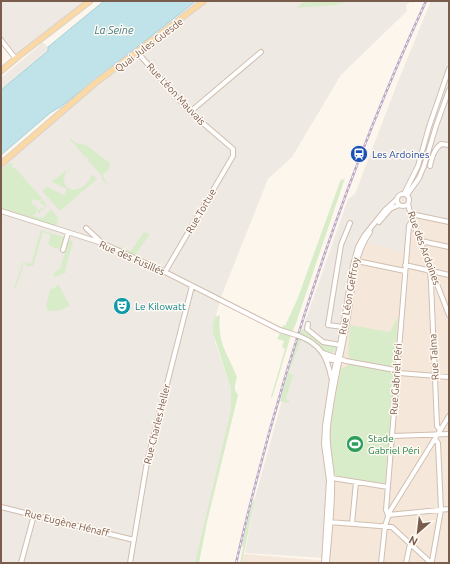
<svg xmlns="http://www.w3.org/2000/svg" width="450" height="564" font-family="Ubuntu,sans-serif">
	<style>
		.residential { fill: #f5e8da }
		.industrial { fill: #efe9e4 }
		.green { fill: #d8ecc9 }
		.water { fill: #bfe3e8; stroke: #a5d3da }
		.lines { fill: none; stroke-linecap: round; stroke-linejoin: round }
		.minor-casing { stroke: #d1beb0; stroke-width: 6 }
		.major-casing { stroke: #dad1cd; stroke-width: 7 }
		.minor { stroke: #fff; stroke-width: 4 }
		.major { stroke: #fbd9a5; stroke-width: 5 }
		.rail-casing { stroke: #b9a8c9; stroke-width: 2.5 }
		.rail { stroke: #fffaf3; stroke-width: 1; stroke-dasharray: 3; stroke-linecap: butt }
		.minor-bridge-casing { stroke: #d1beb0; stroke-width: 6; stroke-linecap: butt }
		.minor-bridge { stroke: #fff; stroke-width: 4 }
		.labels { text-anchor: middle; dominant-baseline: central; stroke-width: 3; stroke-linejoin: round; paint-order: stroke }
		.street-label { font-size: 10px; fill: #7a5c4d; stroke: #fffaf3 }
		.transit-label { font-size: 10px; fill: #164399; stroke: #fffaf3; text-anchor: start }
		.culture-label { font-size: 10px; fill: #0d838f; stroke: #fffaf3; text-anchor: start }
		.leisure-label { font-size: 10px; fill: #27864d; stroke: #fffaf3; text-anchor: start }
		.water-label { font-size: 11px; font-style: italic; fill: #437c86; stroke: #fffaf3 }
	</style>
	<rect width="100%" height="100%" fill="#fdf6ec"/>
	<path class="residential" d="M414 214 449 222V563H242L244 554 328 561 326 442 360 242 409 226Z"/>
	<path class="industrial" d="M1 1H86L17 54H15L1 36Z
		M210 1H415L414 3 411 2 406 5 407 11 341 75 292 157 268 179 221 297 213 327 215 342 231 389V409L196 563H1V164L58 115Z
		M431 1H449V222L414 214 409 226 407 252 361 242 327 428 331 484V518L325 558 245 553 255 498 299 339 348 199 355 194 397 84Z
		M40 43H44L48 47V51L1 90V78L40 45Z"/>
	<path class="green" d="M305 1H342L343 3 335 5 296 8Z
		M71 138 75 143 86 145 110 163 109 169 103 175 107 185 101 178 102 176 88 161 89 159 87 157 86 158 70 139Z
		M10 162 13 164 11 166 14 169 15 168 42 198 39 201 33 199 31 204 36 206V207L38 210 41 208 43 209 45 208V205L40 203 42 199 47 205 43 211 41 210 40 212 41 213 38 214V210L33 216 40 218 41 216 43 218 51 209 58 218 56 226 1 209V170Z
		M66 170C66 172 64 176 64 179 64 197 88 190 92 174L97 179 60 211 43 192V190L47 187 64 195 67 189 52 182 49 184Z
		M345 178 295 326 292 332 282 328 283 325 285 326 297 300 341 179 343 180Z
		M41 230 64 237 65 239 61 250 50 246V245L48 244 51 234 43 232 33 266H27L23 263V267L15 289 14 288 23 262 31 264Z
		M144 232 150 234 135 255 119 248V246L130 252Z
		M69 240 73 241 65 271 67 272 55 277 53 274 60 268Z
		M59 285 70 306C62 309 56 313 48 310L46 306 50 290Z
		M220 315C217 343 227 352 237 377 235 384 233 390 238 395L207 522 199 563H195L231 409V389L213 333V325L215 317Z
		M398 316 395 367 393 368 351 360 348 355 350 325 390 332Z
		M302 329 317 339 336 346V349L332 353C324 353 321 347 315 342 310 338 306 336 300 334Z
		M280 333 291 335 272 398 271 397 285 349 282 347 284 341 277 339Z
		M298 337 307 341 322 355 311 346 301 340 289 373 294 376 292 378 286 399 289 401V403L280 401Z
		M352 363 394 372 385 482 380 484 338 477C321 461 336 396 340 375L341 369Z
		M255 498 242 563H240L243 548 242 544 252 503Z"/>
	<path class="water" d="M104 1H196L59 108H58L50 113 1 155V90L48 51V47Z"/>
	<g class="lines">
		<defs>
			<path id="minor" d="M1 40 16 59
				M137 52 190 112 233 149V156L165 272
				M190 112 261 52
				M430 166C432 157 434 149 441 144L449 145
				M397 200a6 6 0 1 1 12 0a6 6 0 1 1-12 0Z
				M404 194 418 166 429 127 449 69
				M407 195 419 178 424 166 436 126 449 90
				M408 204 412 220 449 315
				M1 211 102 243 165 272 280 330
				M411 214 449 222
				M379 222 390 209 399 205
				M86 228 101 242
				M421 241 449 247
				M63 250 68 233
				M357 261 405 271
				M405 265 449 275
				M427 270 430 272 431 282 437 426 440 430
				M308 324 307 329 323 342 340 345
				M343 327 328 325 341 245 350 223
				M299 336C320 344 327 356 331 377
				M323 353 346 361 395 370 399 373 449 377
				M326 359 339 361
				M392 436 449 434
				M332 478 388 487
				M1 507 134 540
				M388 515 386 510 409 226 412 220
				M388 515 449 509
				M329 522 392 527 431 563
				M352 524 356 482
				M430 562 432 561 441 510 438 443 435 439
				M21 563 34 515
				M130 563 147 462 192 286
				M324 563 329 480 324 444 325 426 332 379 340 345 353 265 358 247 364 236 385 210 397 199
				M327 563C329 535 333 506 332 478 331 461 326 444 328 427 332 389 342 353 348 316 353 287 353 256 370 232
				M381 563 385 526 390 511 449 416
				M406 563 410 544"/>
			<path id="major" d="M1 71 20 55 90 1
				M1 164 94 84 204 1"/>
		</defs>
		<use href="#minor" class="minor-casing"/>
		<use href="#major" class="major-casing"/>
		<use href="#minor" class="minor"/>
		<use href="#major" class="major"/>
		<defs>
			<path id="rail" d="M236 563C281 370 343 181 426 1"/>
		</defs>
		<use href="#rail" class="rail-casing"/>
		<use href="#rail" class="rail"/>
		<defs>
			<path id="minor-bridge" d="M280 330 299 336"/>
		</defs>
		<use href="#minor-bridge" class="minor-bridge-casing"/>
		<use href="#minor-bridge" class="minor-bridge"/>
	</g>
	<defs>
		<symbol id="station-disc" viewBox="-11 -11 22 22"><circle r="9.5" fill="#1a4fb4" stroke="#fffaf3"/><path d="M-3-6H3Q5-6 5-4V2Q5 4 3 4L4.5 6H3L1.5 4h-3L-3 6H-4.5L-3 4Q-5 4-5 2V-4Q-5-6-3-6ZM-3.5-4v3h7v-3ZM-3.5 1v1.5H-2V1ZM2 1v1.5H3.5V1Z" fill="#fff"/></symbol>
		<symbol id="theatre-disc" viewBox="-11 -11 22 22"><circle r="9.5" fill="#0f9aa8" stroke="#fffaf3"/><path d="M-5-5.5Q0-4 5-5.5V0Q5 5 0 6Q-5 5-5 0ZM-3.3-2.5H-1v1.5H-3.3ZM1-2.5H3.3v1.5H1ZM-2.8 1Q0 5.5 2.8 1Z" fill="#fff"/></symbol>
		<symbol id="stadium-disc" viewBox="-11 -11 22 22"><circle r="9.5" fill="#2e9e5b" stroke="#fffaf3"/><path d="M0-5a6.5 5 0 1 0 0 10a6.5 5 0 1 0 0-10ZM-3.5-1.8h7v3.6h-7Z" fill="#fff"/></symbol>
	</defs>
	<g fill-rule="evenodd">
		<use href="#station-disc" x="349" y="144" width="20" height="20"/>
		<use href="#theatre-disc" x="112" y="296" width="20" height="20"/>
		<use href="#stadium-disc" x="345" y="434" width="20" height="20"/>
	</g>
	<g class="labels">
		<g class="street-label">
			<text transform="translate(149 45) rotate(-37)">Quai Jules Guesde</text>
			<text transform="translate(176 94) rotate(47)">Rue Léon Mauvais</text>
			<text transform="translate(201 211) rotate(-60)">Rue Tortue</text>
			<text transform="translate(424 248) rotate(70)">Rue des Ardoines</text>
			<text transform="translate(132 258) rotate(24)">Rue des Fusillés</text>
			<text transform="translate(349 296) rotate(-80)">Rue Léon Geffroy</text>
			<text transform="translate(434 357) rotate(-93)">Rue Talma</text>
			<text transform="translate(396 379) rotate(-86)">Rue Gabriel Péri</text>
			<text transform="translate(157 424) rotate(-76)">Rue Charles Heller</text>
			<text transform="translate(67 523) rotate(14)">Rue Eugène Hénaff</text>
		</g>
		<g class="transit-label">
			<text x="372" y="154">Les Ardoines</text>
		</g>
		<g class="culture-label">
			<text x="135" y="306">Le Kilowatt</text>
		</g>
		<g class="leisure-label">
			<text x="368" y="438">Stade<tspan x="368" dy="12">Gabriel Péri</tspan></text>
		</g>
		<g class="water-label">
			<text x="114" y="30">La Seine</text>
		</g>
	</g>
	<rect width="450" height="564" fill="none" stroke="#7a5c4d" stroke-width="4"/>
	<g transform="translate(418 532) rotate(208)" stroke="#fffaf3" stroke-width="3" paint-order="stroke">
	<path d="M0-3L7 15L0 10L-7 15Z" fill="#7a5c4d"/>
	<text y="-6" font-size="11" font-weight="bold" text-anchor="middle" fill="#7a5c4d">N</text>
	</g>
</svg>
